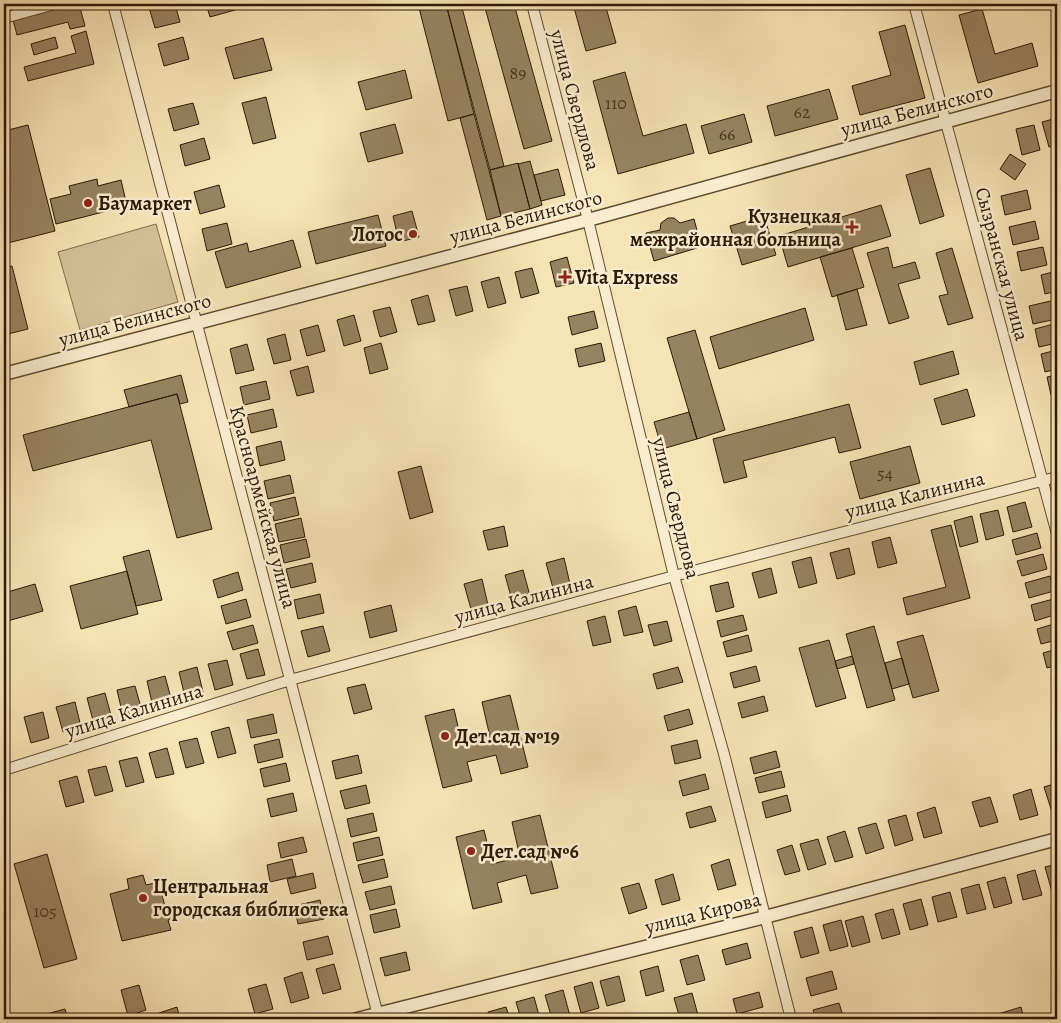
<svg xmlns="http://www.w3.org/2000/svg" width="1061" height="1023" font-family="Alegreya,serif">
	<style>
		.green { fill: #d5c197; stroke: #826d4e }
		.building { fill: #978361; stroke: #2e1905 }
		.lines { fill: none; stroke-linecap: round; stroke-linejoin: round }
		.minor-casing { stroke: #604c31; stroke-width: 12 }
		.tertiary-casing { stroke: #604c31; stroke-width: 15 }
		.minor { stroke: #faedcf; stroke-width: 10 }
		.tertiary { stroke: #faedcf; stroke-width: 12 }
		.poi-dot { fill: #8f2418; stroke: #faedcf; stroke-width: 2 }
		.labels { text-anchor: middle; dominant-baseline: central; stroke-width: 5; stroke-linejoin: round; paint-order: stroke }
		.number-label { font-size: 18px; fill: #48341c }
		.street-label { font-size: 20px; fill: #2e1905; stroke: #faedcf }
		.poi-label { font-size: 20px; font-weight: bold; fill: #2e1905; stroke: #faedcf; text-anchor: start }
	</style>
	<rect width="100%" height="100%" fill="#f7e4b5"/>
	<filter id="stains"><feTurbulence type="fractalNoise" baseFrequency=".004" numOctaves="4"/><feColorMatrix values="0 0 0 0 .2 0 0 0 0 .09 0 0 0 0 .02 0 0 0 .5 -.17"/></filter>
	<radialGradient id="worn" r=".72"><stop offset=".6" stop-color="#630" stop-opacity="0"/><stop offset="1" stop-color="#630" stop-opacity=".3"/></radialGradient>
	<path class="green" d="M156 224 178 302 80 330 58 252Z"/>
	<path class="building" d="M76 4H79L85 26 70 29 68 22 17 35 13 20Z
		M148 4H175L180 22 155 28Z
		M206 4H233L235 10 210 17Z
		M418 4H446L474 114 448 121Z
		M446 4H461L504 166 490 170Z
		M484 4H514L552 141 524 149Z
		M573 4H605L616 43 586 51Z
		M982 9 995 54 1032 43 1038 66 978 83 959 15Z
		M905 25 925 98 860 115 852 86 891 75 879 32Z
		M86 31 94 64 28 81 24 67 76 53 71 36Z
		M55 37 58 48 34 55 31 44Z
		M183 37 189 59 164 66 158 44Z
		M263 38 272 70 234 79 225 48Z
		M405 70 412 98 366 110 358 82Z
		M625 72 643 136 686 124 694 153 618 174 593 81Z
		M829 89 838 119 775 136 767 106Z
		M266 97 276 138 253 144 242 103Z
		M193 103 199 124 174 131 168 109Z
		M474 114 501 216 487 220 460 118Z
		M744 114 752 142 709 154 701 126Z
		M1057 118V145L1049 147 1042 122Z
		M395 124 403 153 368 162 360 133Z
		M28 125 55 231 4 244V131Z
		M1034 125 1040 150 1022 155 1016 129Z
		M204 138 210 159 185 166 180 145Z
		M1010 154 1026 164 1015 180 1000 169Z
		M530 161 542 205 530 209 518 164Z
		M518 163 530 209 501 216 490 170Z
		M930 168 944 216 920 224 906 175Z
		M558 169 565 195 541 201 534 175Z
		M97 179 98 186 121 180 127 206 56 224 50 199 71 194 69 186Z
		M219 185 225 207 200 214 194 192Z
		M1027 190 1031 209 1005 215 1001 196Z
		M881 205 891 236 788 267 779 236Z
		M412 211 419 237 399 242 393 216Z
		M378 215 386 246 316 264 308 232Z
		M764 216 776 255 742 265 730 226Z
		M668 218H674L680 223 694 219 698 234 693 236 697 248 654 261 646 233 660 230 661 223Z
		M1035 221 1039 239 1013 245 1009 227Z
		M227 223 232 244 207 251 202 229Z
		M293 240 301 267 226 288 215 252 247 243 249 252Z
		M888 247 893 268 915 262 920 278 898 284 909 318 889 324 867 253Z
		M1043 247 1047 265 1021 271 1017 252Z
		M852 248 864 287 832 297 820 257Z
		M952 248 973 318 948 325 939 296 948 294 936 253Z
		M567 257 574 283 556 287 550 262Z
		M12 266 28 329 4 335V268Z
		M532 268 539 293 521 298 515 272Z
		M1057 271V291L1045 294 1041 275Z
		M499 277 506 303 488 308 481 282Z
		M467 286 473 311 456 316 449 290Z
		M857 289 867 325 846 330 837 295Z
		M428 295 435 321 418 325 411 300Z
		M1055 300 1057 319 1033 324 1029 306Z
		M390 307 397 332 380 337 373 311Z
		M805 308 814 340 719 369 710 337Z
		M594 311 598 328 572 335 568 317Z
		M354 315 361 341 344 346 337 320Z
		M1057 323V343L1039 347 1035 329Z
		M318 325 325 351 307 356 300 330Z
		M695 330 725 430 697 439 667 338Z
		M285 334 291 360 274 364 267 339Z
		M381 343 388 369 370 374 364 348Z
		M601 343 605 361 579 367 575 349Z
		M247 344 254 370 236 374 230 349Z
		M1057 350V369L1045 372 1041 354Z
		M953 351 959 374 920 385 914 362Z
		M308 366 314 392 297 396 290 371Z
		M181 375 188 402 180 404 177 394 129 407 124 390Z
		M1057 375V394L1051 395 1047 377Z
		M266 381 270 399 244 405 240 387Z
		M967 389 975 416 942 425 934 399Z
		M177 394 212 529 177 538 151 440 33 471 23 435Z
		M849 404 861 448 839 453 835 437 743 461 747 477 724 483 713 439Z
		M273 409 277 427 251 433 247 415Z
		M689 412 697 439 662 449 654 422Z
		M281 441 285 460 260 466 256 447Z
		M910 446 920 483 860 499 850 462Z
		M421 466 433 512 410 519 398 472Z
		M290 475 294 493 268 499 264 481Z
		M295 497 299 515 274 521 270 503Z
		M1025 502 1032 527 1013 532 1007 507Z
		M998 510 1004 535 986 540 980 514Z
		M972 516 978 542 960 547 954 521Z
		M301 518 305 537 279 542 275 524Z
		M951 525 970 598 907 615 903 598 946 587 931 530Z
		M504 526 508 546 488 550 483 531Z
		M1037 533 1041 548 1016 555 1012 540Z
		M890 537 897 563 878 568 872 542Z
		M306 539 310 557 284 563 280 545Z
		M849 548 855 574 837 579 830 553Z
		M149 550 162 600 136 606 123 557Z
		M1043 554 1047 569 1022 576 1017 561Z
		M811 557 817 583 799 588 792 562Z
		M564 558 570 584 553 588 546 563Z
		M312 563 316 582 291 588 286 569Z
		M771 568 777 593 759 598 752 573Z
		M523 570 530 596 512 600 505 575Z
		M127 571 138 614 81 629 70 586Z
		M238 572 243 590 218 598 213 580Z
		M1050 576 1054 591 1029 598 1025 583Z
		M482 579 488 605 471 609 464 584Z
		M728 582 734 607 716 612 710 586Z
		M35 584 43 611 4 622V593Z
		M320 594 324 613 298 619 294 600Z
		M1057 598V614L1035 621 1031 605Z
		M246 599 251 617 226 624 221 606Z
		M391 605 397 631 370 638 364 612Z
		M636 606 643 632 624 636 618 611Z
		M743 615 747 630 721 637 717 621Z
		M605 616 611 642 593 646 587 621Z
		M667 621 672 641 654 646 648 625Z
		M1057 623V640L1041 644 1037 629Z
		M253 625 258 643 233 650 227 632Z
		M323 626 330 651 308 657 301 631Z
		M874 626 895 700 867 708 846 634Z
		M748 635 752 651 727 657 723 642Z
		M923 635 939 691 913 698 897 642Z
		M829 640 846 698 816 707 799 648Z
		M258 649 265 675 247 679 240 654Z
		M1057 649V665L1047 668 1043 653Z
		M852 656 854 664 837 669 835 661Z
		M902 658 909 684 892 689 885 663Z
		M227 660 233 685 215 690 208 664Z
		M756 666 760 681 734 688 730 673Z
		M197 667 203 692 185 697 179 672Z
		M678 667 683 682 657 689 653 674Z
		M165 676 172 702 153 707 147 681Z
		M1057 677V693L1055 694 1051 679Z
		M365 684 372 709 354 714 347 688Z
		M135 686 142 711 123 716 117 690Z
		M105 693 112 719 94 724 87 698Z
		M510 695 528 767 501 774 496 755 467 762 472 781 443 788 425 716 454 709 462 744 490 737 482 702Z
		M764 696 768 711 742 718 738 703Z
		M75 702 81 727 63 732 56 707Z
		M689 709 693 724 668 731 664 716Z
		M43 712 49 738 31 743 24 717Z
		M273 714 277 733 251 738 247 720Z
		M229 727 236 753 218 758 211 732Z
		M197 738 204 763 186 768 179 742Z
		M279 739 283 757 258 763 254 745Z
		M697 740 701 758 675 764 671 746Z
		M167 748 174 774 156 778 149 753Z
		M776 751 780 767 754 774 750 758Z
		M358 755 362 773 336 779 332 761Z
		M137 757 144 782 126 787 119 761Z
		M286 763 290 781 264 787 260 769Z
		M106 766 113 791 95 796 88 770Z
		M781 771 785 787 759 793 755 778Z
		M705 774 709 789 683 796 679 781Z
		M77 776 84 802 66 807 59 781Z
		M1057 783V811L1052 812 1044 787Z
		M366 785 370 803 345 809 340 791Z
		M1031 789 1038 815 1020 820 1013 795Z
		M293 793 297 811 271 817 267 799Z
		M787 795 791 811 766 818 762 802Z
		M990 797 998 822 980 827 972 802Z
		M711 806 716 821 690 828 686 813Z
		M935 807 942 833 924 838 917 813Z
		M373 813 377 831 351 837 347 819Z
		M540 815 558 888 531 894 526 875 497 883 502 902 473 909 456 837 484 830 492 864 520 857 512 822Z
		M906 815 913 840 895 846 888 820Z
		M876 823 884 848 866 854 858 828Z
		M845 831 853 857 835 862 827 837Z
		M303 837 307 852 281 858 278 843Z
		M379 837 383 855 357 861 353 843Z
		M818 839 826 864 808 870 800 844Z
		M792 845 800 871 785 875 777 850Z
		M47 854 77 959 44 968 14 864Z
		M292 859 296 876 270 882 267 865Z
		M384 859 388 877 363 883 358 865Z
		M729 859 736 885 718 890 711 865Z
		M1057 864V891L1052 892 1045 867Z
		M1035 870 1042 895 1023 900 1017 875Z
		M313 873 316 888 291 894 287 879Z
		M673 874 680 900 662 905 655 880Z
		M143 875 146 885 159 882 166 911 172 910 174 919 168 920 171 930 122 941 110 894 129 889 127 879Z
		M1005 877 1012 903 994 908 987 882Z
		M639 883 647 908 629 914 621 888Z
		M979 884 986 909 967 914 961 889Z
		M391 886 395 904 370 910 365 892Z
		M950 892 957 917 938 922 932 897Z
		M921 899 928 925 910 930 903 904Z
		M320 900 324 919 298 924 294 906Z
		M396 909 400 927 374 933 370 915Z
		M893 909 900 934 882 939 875 914Z
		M863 916 870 942 852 947 845 921Z
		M841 920 848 946 830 951 823 925Z
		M812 927 819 953 801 958 794 932Z
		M328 936 333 954 307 960 303 942Z
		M747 943 751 958 726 965 722 950Z
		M406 952 410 970 385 976 380 958Z
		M698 955 705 980 687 985 680 960Z
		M334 964 341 989 323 994 316 969Z
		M658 966 664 991 646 996 640 971Z
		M832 971 837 989 811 996 806 978Z
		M302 972 309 998 291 1003 284 978Z
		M619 976 625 1001 607 1006 600 981Z
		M592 982 599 1008 581 1013 574 987Z
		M266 984 273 1009 255 1014 248 989Z
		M139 985 146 1010 128 1016 121 990Z
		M563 990 570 1016 552 1019 545 995Z
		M759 992 763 1007 737 1014 733 999Z
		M692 993 699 1019H680L674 998Z
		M534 997 540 1019H521L516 1002Z
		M839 1003 844 1019H816L813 1010Z
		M177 1007 180 1019H160L159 1013Z
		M506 1007 510 1019H490L488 1012Z
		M1021 1007 1024 1019H996L995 1015Z
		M65 1009 68 1019H40L39 1016Z
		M764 1013 765 1019H741Z
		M151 1014 152 1019H133Z
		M476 1014 478 1019H458Z"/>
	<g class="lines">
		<defs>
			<path id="minor" d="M113 4 379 1019
				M532 4 588 220 674 576 724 754 791 1019
				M914 4 1057 534
				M4 18 55 4
				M4 770 290 680 674 576 1057 477"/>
			<path id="tertiary" d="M4 374 588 220 1057 91
				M357 1019 765 917 1057 839"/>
		</defs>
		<use href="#minor" class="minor-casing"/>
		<use href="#tertiary" class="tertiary-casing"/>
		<use href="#minor" class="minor"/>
		<use href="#tertiary" class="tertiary"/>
	</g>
	<g class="poi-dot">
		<circle cx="88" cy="203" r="5"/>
		<path d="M849.5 219.5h5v5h5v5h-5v5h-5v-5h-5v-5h5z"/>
		<circle cx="413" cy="234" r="5"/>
		<path d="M562.5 269.5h5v5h5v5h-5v5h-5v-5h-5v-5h5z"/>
		<circle cx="445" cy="736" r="5"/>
		<circle cx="471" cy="851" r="5"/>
		<circle cx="143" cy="898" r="5"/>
	</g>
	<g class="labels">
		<g class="number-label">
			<text x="518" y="73">89</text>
			<text x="616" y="103">110</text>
			<text x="802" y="112">62</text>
			<text x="727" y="134">66</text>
			<text x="885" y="473">54</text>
			<text x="45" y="911">105</text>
		</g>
		<g class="street-label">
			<text transform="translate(575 100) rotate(75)">улица Свердлова</text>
			<text transform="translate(917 110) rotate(-15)">улица Белинского</text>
			<text transform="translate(526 217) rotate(-15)">улица Белинского</text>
			<text transform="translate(1002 264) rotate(75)">Сызранская улица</text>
			<text transform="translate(135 320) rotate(-15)">улица Белинского</text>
			<text transform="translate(915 495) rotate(-14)">улица Калинина</text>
			<text transform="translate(263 507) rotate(75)">Красноармейская улица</text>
			<text transform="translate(676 508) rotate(76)">улица Свердлова</text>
			<text transform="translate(524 599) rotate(-15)">улица Калинина</text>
			<text transform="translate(134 711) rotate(-17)">улица Калинина</text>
			<text transform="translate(703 913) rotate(-14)">улица Кирова</text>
		</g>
		<g class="poi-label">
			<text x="98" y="203">Баумаркет</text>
			<text x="841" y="216" text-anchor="end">Кузнецкая<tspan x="841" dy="23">межрайонная больница</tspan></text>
			<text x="403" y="234" text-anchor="end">Лотос</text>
			<text x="575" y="277">Vita Express</text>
			<text x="455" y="736">Дет.сад №19</text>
			<text x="481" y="851">Дет.сад №6</text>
			<text x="153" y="886">Центральная<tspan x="153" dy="23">городская библиотека</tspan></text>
		</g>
	</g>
	<rect width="1061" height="1023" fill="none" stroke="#f7e4b5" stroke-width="20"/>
	<rect x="5" y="5" width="1051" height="1013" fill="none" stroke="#2e1905" stroke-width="2.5"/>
	<rect x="10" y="10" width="1041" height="1003" fill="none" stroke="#2e1905"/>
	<rect width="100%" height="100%" filter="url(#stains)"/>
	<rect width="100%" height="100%" fill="url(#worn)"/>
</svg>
